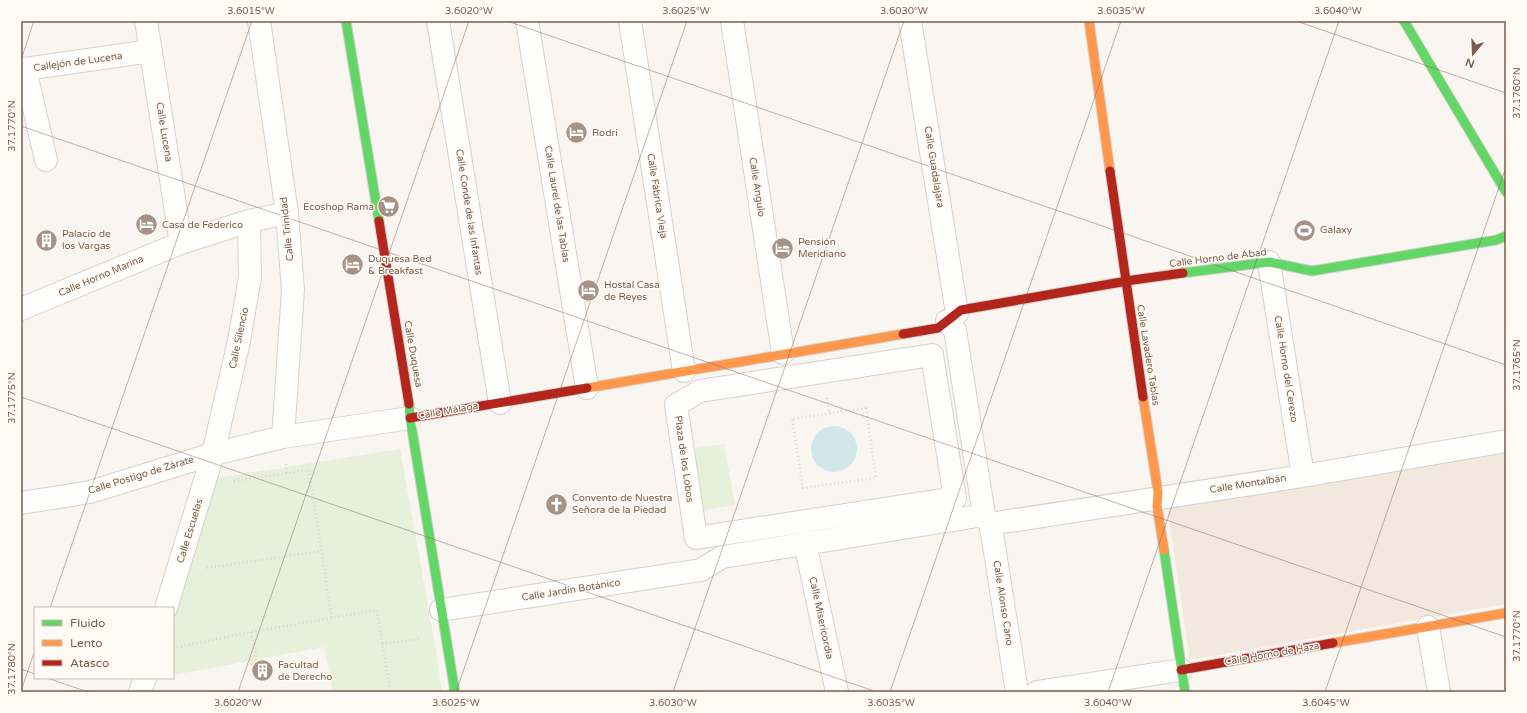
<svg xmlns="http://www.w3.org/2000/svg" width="1527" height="713" font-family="'Varela Round',sans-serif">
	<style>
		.residential { fill: #f2e8de }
		.green { fill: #e7f0db }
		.water { fill: #d0e8ea }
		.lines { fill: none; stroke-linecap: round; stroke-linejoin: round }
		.street-casing { stroke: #d7d1cb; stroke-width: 24 }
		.fast-casing { stroke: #d9d2cb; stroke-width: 11 }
		.slow-casing { stroke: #d9d2cb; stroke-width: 11 }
		.jam-casing { stroke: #d9d2cb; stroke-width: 11 }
		.path { stroke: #dcd5d0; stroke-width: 2.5; stroke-dasharray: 1 3; stroke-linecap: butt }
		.street { stroke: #fefefd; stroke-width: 22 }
		.fast { stroke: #63d668; stroke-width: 9 }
		.slow { stroke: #ff974d; stroke-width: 9 }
		.jam { stroke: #b3261e; stroke-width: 9 }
		.ticks { fill: none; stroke: #7a5c4d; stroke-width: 1; stroke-opacity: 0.45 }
		.labels { text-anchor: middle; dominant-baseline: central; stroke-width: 3; stroke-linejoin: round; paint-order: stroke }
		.street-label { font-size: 10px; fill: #7a5c4d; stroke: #fffaf3 }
		.poi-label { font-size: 10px; fill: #7a5c4d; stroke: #fffaf3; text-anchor: start }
		.neatline { fill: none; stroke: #7a5c4d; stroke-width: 1.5 }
		.ticks-label { font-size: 10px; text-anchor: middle; fill: #7a5c4d }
	</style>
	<rect width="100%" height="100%" fill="#f9f5f0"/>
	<path class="residential" d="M1506 449V604L1190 660 1167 506Z"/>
	<path class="green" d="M724 444 735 505 700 511 690 449Z
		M400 449 436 650 442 692H333L324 647 264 658 266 664 250 666 249 661 173 675V624L217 478Z"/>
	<path class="water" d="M811 449a23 23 0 1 1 46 0a23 23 0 1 1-46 0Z"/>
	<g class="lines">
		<defs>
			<path id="street" d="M146 21 181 243
				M259 21 287 213 293 290 283 437
				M438 21 500 403
				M527 21 587 388
				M630 21 684 371
				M732 21 783 353
				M910 21 957 313
				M46 160 25 69 151 51
				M1269 262 1303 476
				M21 309 181 243 249 221 287 213
				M947 321 955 330 984 515 990 524 992 533 1017 692
				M932 355 955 498 696 538 676 405 700 391Z
				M21 503 90 492 213 454 283 437 410 418
				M990 524 1303 476 1506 441
				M805 543 837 692
				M166 608 213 454 239 341 250 277 249 221
				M441 610 701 570 722 557 984 515
				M1428 627 1439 692
				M140 692 145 678
				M1037 692 1181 670"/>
			<path id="fast" d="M346 21 379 221
				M1404 21 1506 192
				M1183 273 1269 262 1312 271 1496 240 1506 236
				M409 404 410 418 455 692
				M1164 550 1185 692"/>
			<path id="slow" d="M1089 21 1110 171
				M587 388 903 334
				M1143 397 1158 492 1157 506 1164 550
				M1333 643 1506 613"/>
			<path id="jam" d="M1110 171 1143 397
				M379 221 409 404
				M903 334 938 328 961 310 1133 280 1183 273
				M410 418 587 388
				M1181 670 1333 643"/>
		</defs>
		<use href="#street" class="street-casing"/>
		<use href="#fast" class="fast-casing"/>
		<use href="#slow" class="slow-casing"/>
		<use href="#jam" class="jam-casing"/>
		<path class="path" d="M827 398 830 414
			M866 408 876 478 803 488 792 419Z
			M286 464 287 473
			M234 481 309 470 332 618 377 610 390 692
			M207 568 321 551
			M251 632 258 665
			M173 643 176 632
			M382 644 419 639
			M173 648 251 632 332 618"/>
		<use href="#street" class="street"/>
		<use href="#fast" class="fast"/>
		<use href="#slow" class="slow"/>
		<use href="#jam" class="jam"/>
	</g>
	<path class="ticks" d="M507 21 1506 365M1296 21 1506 93M21 60 34 21M21 126 1506 637M21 397 877 692M50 608 252 21M21 669 35 674M47 678 88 692M21 691 35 650M238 692 469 21M456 692 687 21M673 692 904 21M890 692 1121 21M1108 692 1339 21M1325 692 1506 167"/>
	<defs>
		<symbol id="hotel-disc" viewBox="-11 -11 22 22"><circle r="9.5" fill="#a69286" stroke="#fffaf3"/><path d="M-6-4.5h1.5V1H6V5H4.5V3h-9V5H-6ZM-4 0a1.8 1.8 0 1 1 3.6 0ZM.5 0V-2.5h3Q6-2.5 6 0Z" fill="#fff"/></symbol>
		<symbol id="supermarket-disc" viewBox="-11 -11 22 22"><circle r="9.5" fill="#a69286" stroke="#fffaf3"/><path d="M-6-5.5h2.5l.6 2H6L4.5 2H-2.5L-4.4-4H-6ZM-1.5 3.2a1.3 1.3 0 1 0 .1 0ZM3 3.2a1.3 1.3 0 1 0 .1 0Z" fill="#fff"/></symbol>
		<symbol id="stadium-disc" viewBox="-11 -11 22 22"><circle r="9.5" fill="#a69286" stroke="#fffaf3"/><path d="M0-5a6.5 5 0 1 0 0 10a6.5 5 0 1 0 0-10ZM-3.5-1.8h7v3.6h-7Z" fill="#fff"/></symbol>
		<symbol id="building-disc" viewBox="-11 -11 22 22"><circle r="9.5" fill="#a69286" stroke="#fffaf3"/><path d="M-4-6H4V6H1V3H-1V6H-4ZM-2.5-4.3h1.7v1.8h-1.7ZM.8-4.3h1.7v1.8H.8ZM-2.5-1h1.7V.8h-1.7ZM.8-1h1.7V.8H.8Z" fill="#fff"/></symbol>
		<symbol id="church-disc" viewBox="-11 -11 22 22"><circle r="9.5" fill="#a69286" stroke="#fffaf3"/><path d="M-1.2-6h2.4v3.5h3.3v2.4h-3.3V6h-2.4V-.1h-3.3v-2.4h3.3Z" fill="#fff"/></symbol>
	</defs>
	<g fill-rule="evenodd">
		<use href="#hotel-disc" x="564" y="120" width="25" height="25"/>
		<use href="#supermarket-disc" x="376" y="194" width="25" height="25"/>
		<use href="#hotel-disc" x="134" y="212" width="25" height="25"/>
		<use href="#stadium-disc" x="1292" y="218" width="25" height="25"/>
		<use href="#building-disc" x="34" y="228" width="25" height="25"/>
		<use href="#hotel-disc" x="770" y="236" width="25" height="25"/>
		<use href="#hotel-disc" x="340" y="252" width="25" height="25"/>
		<use href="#hotel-disc" x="576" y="278" width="25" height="25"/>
		<use href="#church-disc" x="544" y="492" width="25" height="25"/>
		<use href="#building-disc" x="250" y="658" width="25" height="25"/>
	</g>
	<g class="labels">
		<g class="street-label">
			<text transform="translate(78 62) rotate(-8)">Callejón de Lucena</text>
			<text transform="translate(164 132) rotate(81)">Calle Lucena</text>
			<text transform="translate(934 167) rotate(81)">Calle Guadalajara</text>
			<text transform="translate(757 187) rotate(81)">Calle Angulo</text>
			<text transform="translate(657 196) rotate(81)">Calle Fábrica Vieja</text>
			<text transform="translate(557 204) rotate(81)">Calle Laurel de las Tablas</text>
			<text transform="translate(469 212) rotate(81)">Calle Conde de las Infantas</text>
			<text transform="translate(287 229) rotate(-96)">Calle Trinidad</text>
			<text transform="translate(1218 258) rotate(-7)">Calle Horno de Abad</text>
			<text transform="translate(101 276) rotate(-23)">Calle Horno Marina</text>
			<text transform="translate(239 338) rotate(-78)">Calle Silencio</text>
			<text transform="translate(413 354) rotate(80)">Calle Duquesa</text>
			<text transform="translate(1148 355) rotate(81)">Calle Lavadero Tablas</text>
			<text transform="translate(1286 369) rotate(81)">Calle Horno del Cerezo</text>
			<text transform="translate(448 411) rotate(-10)">Calle Málaga</text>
			<text transform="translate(684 459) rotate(82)">Plaza de los Lobos</text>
			<text transform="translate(141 475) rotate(-17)">Calle Postigo de Zárate</text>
			<text transform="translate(1248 484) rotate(-9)">Calle Montalbán</text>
			<text transform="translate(190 531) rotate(-73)">Calle Escuelas</text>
			<text transform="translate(571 590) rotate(-9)">Calle Jardín Botánico</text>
			<text transform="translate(1003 603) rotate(81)">Calle Alonso Cano</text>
			<text transform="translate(821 618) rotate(78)">Calle Misericordia</text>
			<text transform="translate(1272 654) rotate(-10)">Calle Horno de Haza</text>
		</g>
		<g class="poi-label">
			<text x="592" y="133">Rodri</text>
			<text x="374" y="207" text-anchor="end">Ecoshop Rama</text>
			<text x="162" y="225">Casa de Federico</text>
			<text x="1320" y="230">Galaxy</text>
			<text x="62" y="234">Palacio de<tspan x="62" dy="12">los Vargas</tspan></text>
			<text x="798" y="242">Pensión<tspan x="798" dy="12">Meridiano</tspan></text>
			<text x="368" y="259">Duquesa Bed<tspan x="368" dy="12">&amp; Breakfast</tspan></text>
			<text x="604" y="285">Hostal Casa<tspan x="604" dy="12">de Reyes</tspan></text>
			<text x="572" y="498">Convento de Nuestra<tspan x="572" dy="12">Señora de la Piedad</tspan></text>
			<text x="278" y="665">Facultad<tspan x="278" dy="12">de Derecho</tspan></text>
		</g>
	</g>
	<rect width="1527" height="713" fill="none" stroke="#fffaf3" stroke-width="44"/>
	<rect x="34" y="607" width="140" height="72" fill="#fffaf3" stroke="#cabbb1"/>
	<rect x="42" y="620" width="20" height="6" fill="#63d668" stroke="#cabbb1"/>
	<text x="70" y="627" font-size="12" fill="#7a5c4d">Fluido</text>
	<rect x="42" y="640" width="20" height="6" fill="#ff974d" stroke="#cabbb1"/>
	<text x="70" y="647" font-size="12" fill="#7a5c4d">Lento</text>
	<rect x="42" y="660" width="20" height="6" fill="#b3261e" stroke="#cabbb1"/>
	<text x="70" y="667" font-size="12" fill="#7a5c4d">Atasco</text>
	<g transform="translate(1473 54) rotate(199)" stroke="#fffaf3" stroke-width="3" paint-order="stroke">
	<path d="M0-3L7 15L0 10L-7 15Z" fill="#7a5c4d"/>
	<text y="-6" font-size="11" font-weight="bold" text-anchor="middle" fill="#7a5c4d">N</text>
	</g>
	<rect x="22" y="22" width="1483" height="669" class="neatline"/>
	<g class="ticks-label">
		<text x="251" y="14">3.6015°W</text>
		<text x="469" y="14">3.6020°W</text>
		<text x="686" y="14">3.6025°W</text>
		<text x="904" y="14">3.6030°W</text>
		<text x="1121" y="14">3.6035°W</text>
		<text x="1338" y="14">3.6040°W</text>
		<text transform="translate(1516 93) rotate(-90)" y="4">37.1760°N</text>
		<text transform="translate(11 126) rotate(-90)" y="4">37.1770°N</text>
		<text transform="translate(1516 365) rotate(-90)" y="4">37.1765°N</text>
		<text transform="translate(11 398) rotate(-90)" y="4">37.1775°N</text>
		<text transform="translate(1516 636) rotate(-90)" y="4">37.1770°N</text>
		<text transform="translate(11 669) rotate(-90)" y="4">37.1780°N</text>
		<text x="238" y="706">3.6020°W</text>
		<text x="456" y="706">3.6025°W</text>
		<text x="673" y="706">3.6030°W</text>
		<text x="891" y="706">3.6035°W</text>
		<text x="1108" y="706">3.6040°W</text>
		<text x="1326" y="706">3.6045°W</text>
	</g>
</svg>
